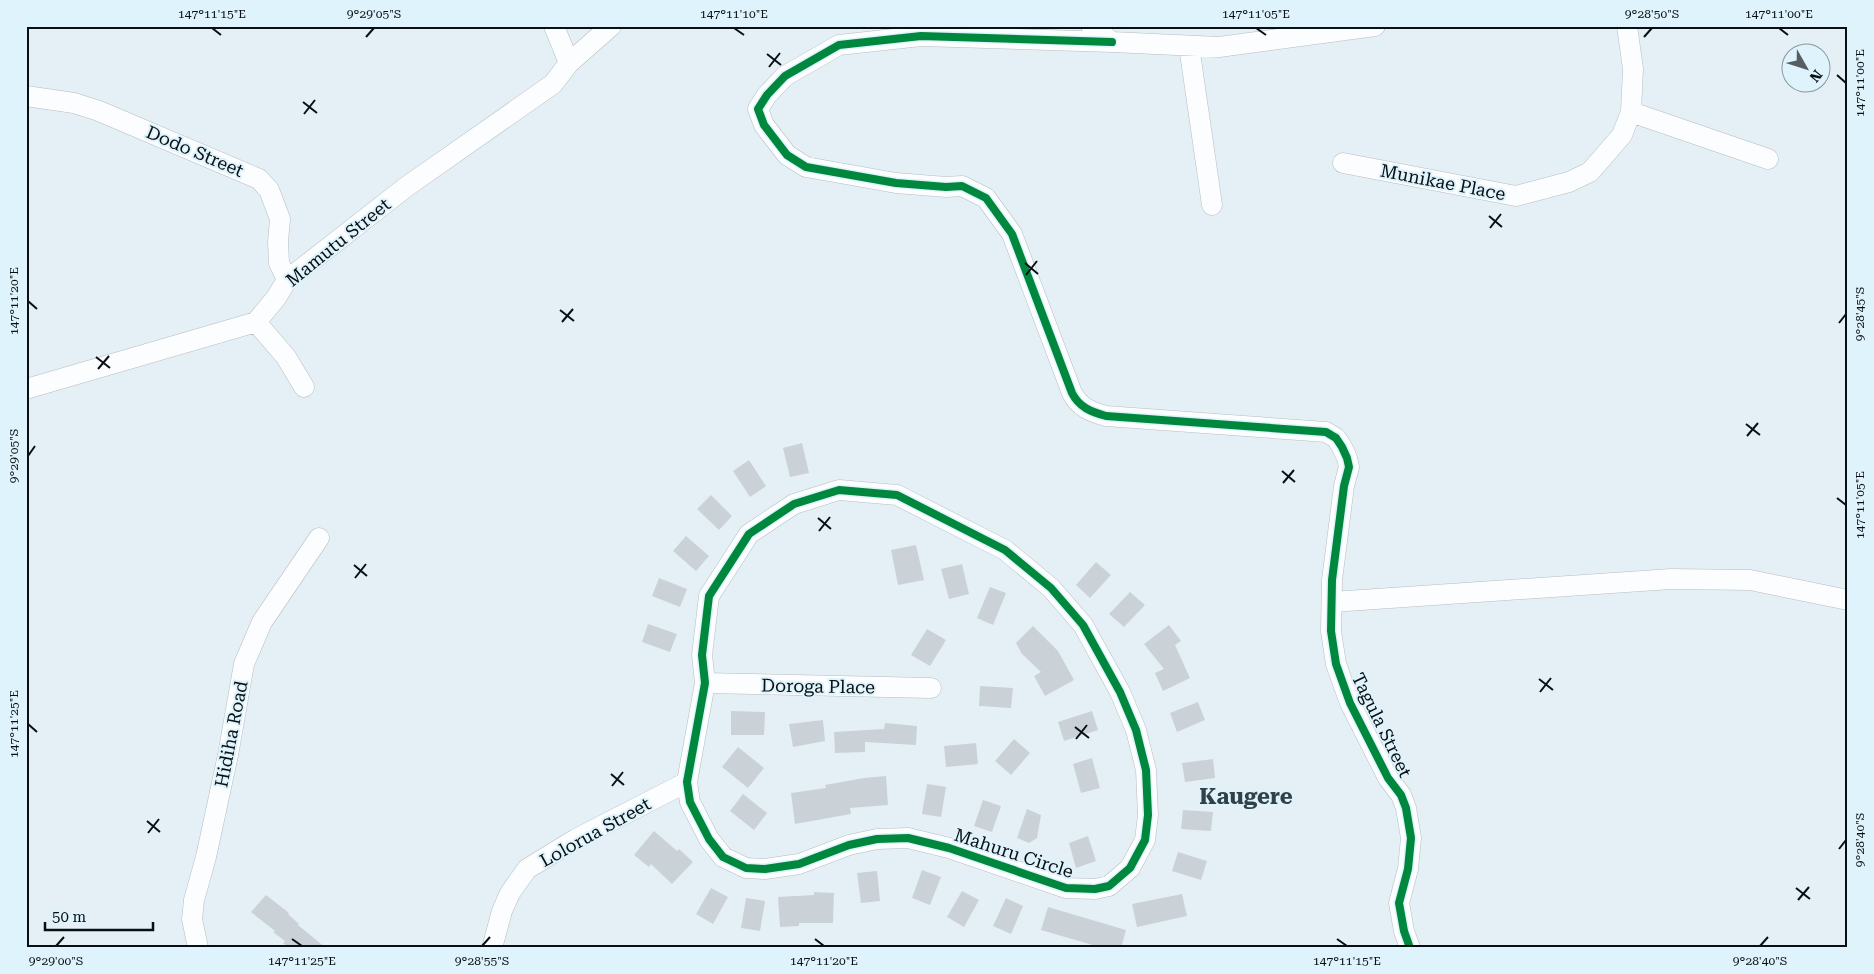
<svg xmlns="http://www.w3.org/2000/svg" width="1874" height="974" font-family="'Roboto Serif',serif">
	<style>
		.building { fill: #cad2d7 }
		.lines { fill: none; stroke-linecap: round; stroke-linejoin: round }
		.minor-casing { stroke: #b5bdc2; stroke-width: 21 }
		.minor { stroke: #fbfdfe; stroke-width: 20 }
		.cycleway-casing { stroke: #dff3fc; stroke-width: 11 }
		.cycleway { stroke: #00873e; stroke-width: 8 }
		.ticks { fill: none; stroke: #091013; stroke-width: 2 }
		.labels { text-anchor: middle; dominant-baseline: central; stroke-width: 4; stroke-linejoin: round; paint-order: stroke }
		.street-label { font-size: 18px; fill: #091013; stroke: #dff3fc }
		.district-label { font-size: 22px; font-weight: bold; fill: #314148; stroke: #dff3fc }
		.neatline { fill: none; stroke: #091013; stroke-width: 2 }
		.ticks-label { font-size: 12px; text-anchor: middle; fill: #091013 }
	</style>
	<rect width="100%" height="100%" fill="#e5f0f6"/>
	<path class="building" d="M802 443 809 473 790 477 783 448Z
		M749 460 766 486 750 497 733 471Z
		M711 495 732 516 719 530 697 509Z
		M686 536 709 556 696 571 673 551Z
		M916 545 924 580 898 585 891 550Z
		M1096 562 1111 575 1090 598 1076 585Z
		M962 564 969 594 949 599 941 569Z
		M659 578 687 589 680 607 652 596Z
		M990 587 1006 593 993 625 977 618Z
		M1130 592 1145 605 1124 627 1109 614Z
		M648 624 677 634 670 652 642 642Z
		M1169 625 1181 641 1175 645 1190 678 1163 691 1155 673 1164 669 1144 644Z
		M1033 626 1058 651 1074 680 1045 696 1034 676 1041 672 1022 654 1016 643Z
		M927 629 946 640 930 666 911 655Z
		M980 686 1013 688 1011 708 979 706Z
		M1198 702 1205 720 1177 732 1170 713Z
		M731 711 765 712 764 735H731Z
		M1092 711 1098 730 1064 741 1058 722Z
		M823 720 825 741 793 747 789 724Z
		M885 723 917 726 916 745 865 742V752L835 753 834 732 884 729Z
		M1014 739 1030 753 1011 775 995 761Z
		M976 743 978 764 946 767 944 746Z
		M738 747 764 768 748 788 722 767Z
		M1092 758 1100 788 1081 793 1073 764Z
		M1213 759 1215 778 1185 782 1182 763Z
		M886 776 888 805 850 808 851 814 795 824 791 793 826 788 825 785 864 778Z
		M927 784 946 787 941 817 922 814Z
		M743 794 767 813 754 830 730 811Z
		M983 800 1001 806 992 832 974 826Z
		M1027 809 1041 815 1037 838 1029 843 1017 838Z
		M1183 810 1213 812 1211 831 1181 829Z
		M654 831 677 851 679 849 693 862 672 884 651 864 649 867 634 855Z
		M1088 836 1096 861 1076 868 1069 843Z
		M1178 852 1207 861 1201 880 1172 871Z
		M922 870 941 877 930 905 912 898Z
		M877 871 880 901 861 903 857 873Z
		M711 888 728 897 713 924 696 914Z
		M962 891 979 900 964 927 947 917Z
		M814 892 834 893 833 923H799V926L780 927 778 897 814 895Z
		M1182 894 1187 916 1137 927 1132 904Z
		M266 895 289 913 288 914 299 924 298 925 326 948H289L283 943 285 941 273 932 275 931 251 912Z
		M746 898 765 901 760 931 741 928Z
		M1006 898 1023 906 1011 934 993 926Z
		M1048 907 1126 930 1121 948H1103L1041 930Z"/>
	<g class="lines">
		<defs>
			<path id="minor" d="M554 26 569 63 611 26
				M1091 26 1112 42 1219 47 1375 26
				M1627 26 1633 69 1631 112
				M1112 42 921 36 839 45 785 76 767 95 758 109 764 125 787 155 806 167 896 183 946 187 962 186 986 198 1012 234 1072 393C1079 407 1091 412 1106 416L1326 432 1336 438 1342 447 1347 458 1349 467 1344 486 1332 580 1331 631 1336 664 1350 703 1388 778 1401 795 1406 808 1411 838 1408 869 1399 903 1404 931 1410 948
				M1189 46 1212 205
				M26 96 74 103 99 111 259 179 269 190 280 219 278 242 279 263 287 280
				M1343 163 1516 196 1569 182 1590 172 1622 135 1631 112 1768 159
				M256 322 286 357 304 387
				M26 389 256 322 276 298 287 280 406 187 553 84 569 63
				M839 490 897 495 1005 550 1051 588 1083 625 1120 692 1136 730 1146 770 1148 815 1145 840 1130 868 1109 886 1095 889 1066 888 949 848 908 838 877 839 849 845 799 864 765 869 746 868 723 857 709 839 690 802 687 782 705 683 702 655 709 596 749 534 794 504Z
				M1332 602 1671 579 1750 580 1848 600
				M705 683 931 688
				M198 948 192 919 194 900 206 857 228 755 244 664 262 622 319 538
				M492 948 502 911 510 893 527 869 576 839 687 782"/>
		</defs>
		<use href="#minor" class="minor-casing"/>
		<use href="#minor" class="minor"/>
		<defs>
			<path id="cycleway" d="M1112 42 921 36 839 45 785 76 767 95 758 109 764 125 787 155 806 167 896 183 946 187 962 186 986 198 1012 234 1072 393C1079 407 1091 412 1106 416L1326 432 1336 438 1342 447 1347 458 1349 467 1344 486 1332 580 1331 631 1336 664 1350 703 1388 778 1401 795 1406 808 1411 838 1408 869 1399 903 1404 931 1410 948
				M839 490 897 495 1005 550 1051 588 1083 625 1120 692 1136 730 1146 770 1148 815 1145 840 1130 868 1109 886 1095 889 1066 888 949 848 908 838 877 839 849 845 799 864 765 869 746 868 723 857 709 839 690 802 687 782 705 683 702 655 709 596 749 534 794 504Z"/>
		</defs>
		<use href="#cycleway" class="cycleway-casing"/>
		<use href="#cycleway" class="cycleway"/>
	</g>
	<path class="ticks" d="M212 28 221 35M734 28 744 35M1256 28 1266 35M1779 28 1788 35M366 37 374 28M1644 37 1652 28M767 54 781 65M769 67 780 53M1837 75 1846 83M303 102 317 113M304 114 315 100M1489 216 1502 227M1490 228 1501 214M1025 263 1038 274M1026 275 1037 261M28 301 37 309M560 310 574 321M562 322 573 309M1839 323 1846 314M96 357 110 368M98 369 109 356M1746 424 1760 435M1747 436 1758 423M28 456 35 446M1282 471 1295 482M1283 483 1294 470M1837 498 1846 505M818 518 831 529M819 531 830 517M354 565 367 576M355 578 366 564M1539 679 1553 690M1540 692 1551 678M28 724 37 732M1075 727 1089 738M1076 739 1087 725M611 774 624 785M612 786 623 772M147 821 160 832M148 833 159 819M1839 849 1846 840M1796 888 1810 899M1798 900 1809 887M292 939 302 946M815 939 824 946M1337 939 1347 946M56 946 64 937M482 946 490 937M1760 946 1768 937"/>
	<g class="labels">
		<g class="street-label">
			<text transform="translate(195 151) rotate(23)">Dodo Street</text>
			<text transform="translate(1443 182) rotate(11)">Munikae Place</text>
			<text transform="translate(338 242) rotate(-39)">Mamutu Street</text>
			<text transform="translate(818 686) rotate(1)">Doroga Place</text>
			<text transform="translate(1382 725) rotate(64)">Tagula Street</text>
			<text transform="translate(231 734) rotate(-79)">Hidiha Road</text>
			<text transform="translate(595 832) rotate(-29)">Lolorua Street</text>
			<text transform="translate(1014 853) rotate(18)">Mahuru Circle</text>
		</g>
		<g class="district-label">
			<text x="1246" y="796">Kaugere</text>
		</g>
	</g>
	<rect width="1874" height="974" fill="none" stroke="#dff3fc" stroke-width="55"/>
	<g transform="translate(1806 68) rotate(129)"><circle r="24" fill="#dff3fc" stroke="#89989f"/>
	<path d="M0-4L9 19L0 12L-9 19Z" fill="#565e62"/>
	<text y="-8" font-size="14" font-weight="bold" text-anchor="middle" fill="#091013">N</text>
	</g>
	<path d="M45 922v8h108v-8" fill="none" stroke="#091013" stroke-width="2.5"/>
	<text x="52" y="922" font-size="15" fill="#091013" stroke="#dff3fc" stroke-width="4" paint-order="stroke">50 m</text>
	<rect x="28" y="28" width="1818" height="918" class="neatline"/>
	<g class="ticks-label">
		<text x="212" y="18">147°11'15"E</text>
		<text x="374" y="18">9°29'05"S</text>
		<text x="734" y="18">147°11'10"E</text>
		<text x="1256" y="18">147°11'05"E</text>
		<text x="1652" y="18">9°28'50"S</text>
		<text x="1779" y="18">147°11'00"E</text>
		<text transform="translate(1860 83) rotate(-90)" y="4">147°11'00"E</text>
		<text transform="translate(14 301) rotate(-90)" y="4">147°11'20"E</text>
		<text transform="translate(1860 314) rotate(-90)" y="4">9°28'45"S</text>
		<text transform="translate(14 456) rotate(-90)" y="4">9°29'05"S</text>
		<text transform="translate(1860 505) rotate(-90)" y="4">147°11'05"E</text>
		<text transform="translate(14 724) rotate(-90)" y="4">147°11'25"E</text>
		<text transform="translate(1860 840) rotate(-90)" y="4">9°28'40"S</text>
		<text x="56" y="965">9°29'00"S</text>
		<text x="302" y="965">147°11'25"E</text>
		<text x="482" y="965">9°28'55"S</text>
		<text x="824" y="965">147°11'20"E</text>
		<text x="1347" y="965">147°11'15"E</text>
		<text x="1760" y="965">9°28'40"S</text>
	</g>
</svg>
